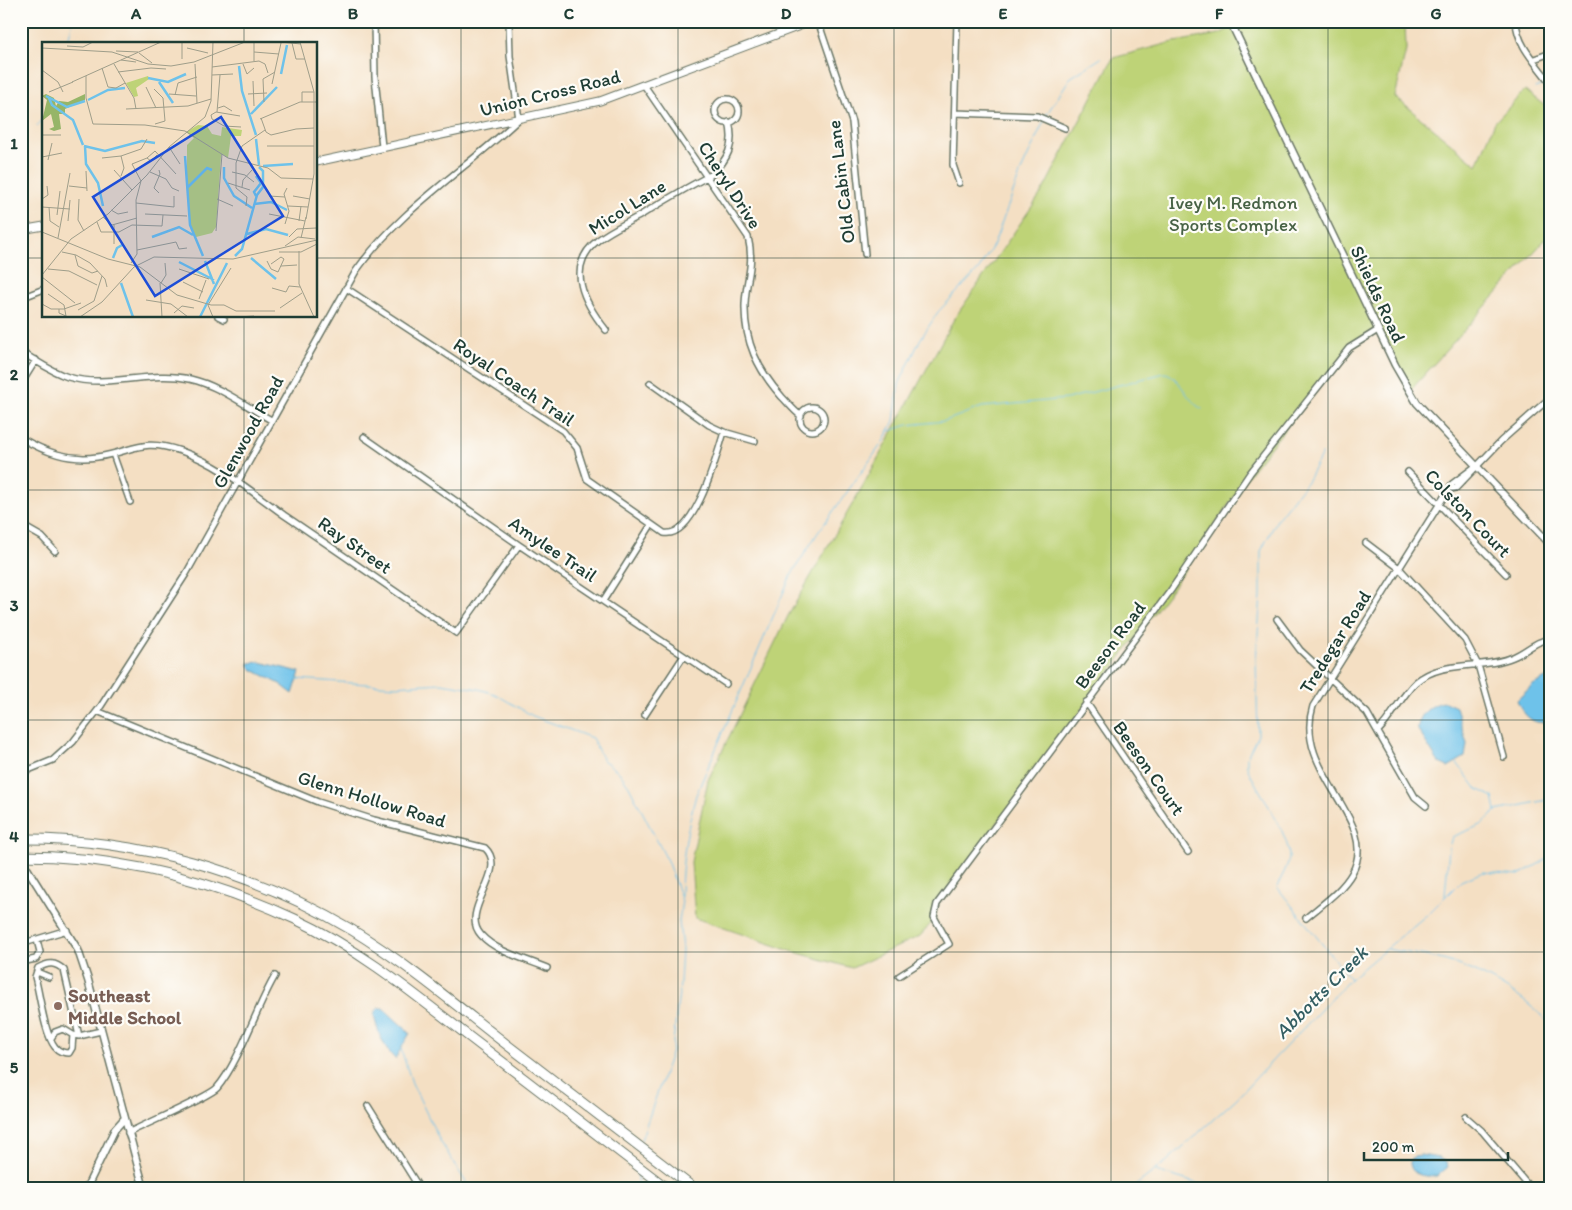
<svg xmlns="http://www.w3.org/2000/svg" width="1572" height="1210" font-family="Itim,sans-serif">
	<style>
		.green { fill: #bed377; stroke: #6e8856 }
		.water { fill: #6ec2ea; stroke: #46808f }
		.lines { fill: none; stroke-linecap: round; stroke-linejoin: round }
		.stream { stroke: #6ec2ea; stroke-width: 1 }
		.minor-casing { stroke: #6a7666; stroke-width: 8 }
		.tertiary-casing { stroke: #6a7666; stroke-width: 9 }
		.secondary-casing { stroke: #6a7666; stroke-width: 9 }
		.motorway-casing { stroke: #6a7666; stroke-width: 11 }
		.minor { stroke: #fff; stroke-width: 5 }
		.tertiary { stroke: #fff; stroke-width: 6 }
		.secondary { stroke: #fff; stroke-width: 7 }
		.motorway { stroke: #fff; stroke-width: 9 }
		.grid { fill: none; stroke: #1f3d34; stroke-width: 1; stroke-opacity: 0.55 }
		.education-dot { fill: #8d6e63; stroke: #fdfcf7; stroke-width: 2 }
		.labels { text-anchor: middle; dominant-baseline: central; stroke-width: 4.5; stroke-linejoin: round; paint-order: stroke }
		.street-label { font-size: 19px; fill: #1f3d34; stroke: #fdfcf7 }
		.park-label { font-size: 19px; fill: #476245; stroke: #fdfcf7 }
		.education-label { font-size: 19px; font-weight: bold; fill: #785e54; stroke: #fdfcf7; text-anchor: start }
		.water-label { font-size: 20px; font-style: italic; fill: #335e62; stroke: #fdfcf7 }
		.inset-river { fill: none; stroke: #6ec2ea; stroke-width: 2.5 }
		.inset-road { fill: none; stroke: #9f9e8a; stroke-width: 1 }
		.view { fill: #1d4ed8; fill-opacity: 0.15; stroke: #1d4ed8; stroke-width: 2.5 }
		.inset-edge { fill: none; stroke: #1f3d34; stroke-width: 2.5 }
		.neatline { fill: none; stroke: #1f3d34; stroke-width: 2 }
		.grid-label { font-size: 16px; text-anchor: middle; font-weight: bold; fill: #1f3d34 }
	</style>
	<rect width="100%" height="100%" fill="#fdfcf7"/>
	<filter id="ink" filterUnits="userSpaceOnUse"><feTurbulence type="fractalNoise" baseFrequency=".02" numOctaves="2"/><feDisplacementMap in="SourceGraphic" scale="10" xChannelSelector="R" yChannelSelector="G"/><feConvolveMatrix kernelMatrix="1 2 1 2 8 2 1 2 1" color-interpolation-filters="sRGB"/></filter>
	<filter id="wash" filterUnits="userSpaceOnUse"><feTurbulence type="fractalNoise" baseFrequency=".0096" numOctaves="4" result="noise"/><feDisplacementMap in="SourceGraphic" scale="20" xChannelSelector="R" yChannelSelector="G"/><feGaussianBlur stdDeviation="1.12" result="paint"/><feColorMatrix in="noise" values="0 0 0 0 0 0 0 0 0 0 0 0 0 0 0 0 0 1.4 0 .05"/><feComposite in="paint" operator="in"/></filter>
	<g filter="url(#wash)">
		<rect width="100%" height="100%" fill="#f4dfc3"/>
		<path class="green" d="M1230 21H1405L1406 50 1395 97 1477 165 1495 122 1525 90 1551 111V233L1409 392 1378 330 1349 348 1250 473 1171 590 937 904 935 919 920 936 852 968 791 951 695 918 691 862 708 780 788 616 865 482 954 319 1042 192 1113 58 1169 43 1219 34 1233 27Z"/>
		<path class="water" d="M260 662 300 672 293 694 280 684 253 670 249 666V663Z
			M1551 675V720C1534 728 1523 715 1517 700L1533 685Z
			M1445 702 1456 707 1467 744 1465 757 1448 767 1439 763 1418 730C1417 716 1431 703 1445 702Z
			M378 1008H383L410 1033 395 1059C383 1046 377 1031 374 1014Z
			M1421 1155 1439 1158 1447 1163 1448 1167 1437 1176C1426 1177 1410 1176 1410 1162L1414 1156Z"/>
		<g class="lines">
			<path class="stream" d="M67 44 73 21
				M1535 88 1549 83
				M1045 117 1070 78 1101 58
				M37 126 44 116
				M890 431 907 425 945 421 982 407 1067 399 1164 373C1178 373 1187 402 1202 409
				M1322 454 1308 480 1278 518 1261 551V595L1256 659 1258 735 1247 757V767C1257 791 1290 833 1289 858 1288 867 1280 879 1277 887L1350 979
				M297 679 395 686 441 683 479 689 495 694 533 716 592 738 603 760 618 771 629 786 666 858 682 901 679 921 682 949 680 984 672 1051 641 1140
				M1457 763 1476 788 1493 797 1496 811
				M681 896C681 862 687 828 696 795L791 575 817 534 883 442 894 421 899 384 920 340 938 312 979 269 994 244 1021 171 1044 121
				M1445 896 1449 847 1452 837 1481 825 1496 811 1551 799
				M1387 949C1404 953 1422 954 1439 959 1479 969 1523 995 1551 1025
				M401 1049 412 1083 439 1139 470 1189
				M637 1170 638 1189
				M1156 1171 1215 1189
				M1131 1189 1166 1162 1237 1098 1350 979 1430 912 1461 881 1483 872 1519 875 1551 857"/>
		</g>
	</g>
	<g filter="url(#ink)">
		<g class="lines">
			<defs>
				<path id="minor" d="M374 21 375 77 382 147
					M818 21 852 122 865 254
					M957 21 953 165 959 183
					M1516 21C1517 46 1537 64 1551 84
					M1534 59 1551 53
					M644 85 748 237C755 266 746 277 745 304 744 342 758 370 782 397 788 403 794 411 801 416
					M715 111a12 12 0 1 1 24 0a12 12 0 1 1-24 0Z
					M955 113 1037 116 1065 128
					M346 288 563 431 577 448 587 479 664 533C695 539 717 455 724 432
					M21 298 44 289
					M218 316 224 319
					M606 330C585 304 564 267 598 240 611 230 627 223 641 215 664 201 687 187 711 175 728 160 735 145 729 122
					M21 352C37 361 51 372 68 377 108 389 149 370 190 379 218 385 246 406 271 420
					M650 383 709 425 724 432 755 441
					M21 384 36 360
					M800 419a12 12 0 1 1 24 0a12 12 0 1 1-24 0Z
					M364 437 519 545 726 684
					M21 438C45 452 69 461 97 457 134 452 140 437 181 451 219 464 252 492 284 515 342 554 399 594 456 633L519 545
					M113 454 130 502
					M1408 472 1506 574
					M1451 489 1456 488 1501 441 1551 397
					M21 525 42 537 55 551
					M1366 543 1399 568 1465 640 1478 665 1504 757
					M603 601 651 525
					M1277 619 1300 650 1367 713 1415 797 1426 806
					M1086 702 1188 852
					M97 711 318 802 374 820 485 848C510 871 458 910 481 935 496 952 526 959 547 968
					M645 715 683 657
					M1378 731C1393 716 1401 696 1416 682 1443 659 1482 670 1513 657 1526 652 1536 640 1551 639
					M21 773 53 760 73 742 101 706 186 574 356 271C399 210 465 170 519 119L510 56 509 21
					M1306 918C1321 905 1342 891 1352 873 1382 820 1292 773 1313 706L1452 484 1476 466
					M21 944 67 930
					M21 962 36 959 40 952 37 940
					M37 972 49 977
					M899 976 949 944 934 917 937 904 1171 590 1250 473 1349 348 1378 330
					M73 1035 72 1048 69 1053C64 1053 59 1052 55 1047 44 1033 40 995 35 977L38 968C49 962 55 962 64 970L79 1036
					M51 1038 55 1032 63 1029 73 1035 79 1036 101 1031
					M368 1106 420 1189
					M1466 1117 1482 1131 1531 1189
					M128 1133C143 1125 209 1097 217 1088 240 1061 256 1008 275 976"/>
				<path id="tertiary" d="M1230 21 1395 365 1417 403 1551 545
					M21 859 78 950 88 980 144 1189
					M86 1189 115 1129 124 1119"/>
				<path id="secondary" d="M316 162 600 101 813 21
					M21 230 44 226"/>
				<path id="motorway" d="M21 839C137 838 252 871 352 930 406 963 456 1005 506 1044 569 1092 632 1140 695 1189
					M21 856C117 856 209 879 295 919 358 948 413 993 467 1035 534 1086 601 1138 668 1189"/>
			</defs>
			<use href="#minor" class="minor-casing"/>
			<use href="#tertiary" class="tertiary-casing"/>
			<use href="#secondary" class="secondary-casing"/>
			<use href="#motorway" class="motorway-casing"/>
			<use href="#minor" class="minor"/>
			<use href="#tertiary" class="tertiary"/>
			<use href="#secondary" class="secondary"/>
			<use href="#motorway" class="motorway"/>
		</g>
	</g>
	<path class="grid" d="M244 21V44M461 21V1189M678 21V1189M894 21V1189M1111 21V1189M1328 21V1189M21 258H44M316 258H1551M244 316V1189M21 490H1551M21 720H1551M21 952H1551"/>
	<circle class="education-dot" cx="58" cy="1006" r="5"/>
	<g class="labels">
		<g class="street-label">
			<text transform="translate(550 93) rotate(-14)">Union Cross Road</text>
			<text transform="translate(841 182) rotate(-97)">Old Cabin Lane</text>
			<text transform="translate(730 185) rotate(57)">Cheryl Drive</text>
			<text transform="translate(627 207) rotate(-32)">Micol Lane</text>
			<text transform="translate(1378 294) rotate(65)">Shields Road</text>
			<text transform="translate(514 382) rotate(34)">Royal Coach Trail</text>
			<text transform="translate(248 432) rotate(-61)">Glenwood Road</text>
			<text transform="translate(1468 513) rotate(46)">Colston Court</text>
			<text transform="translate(355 545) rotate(35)">Ray Street</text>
			<text transform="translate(553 549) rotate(34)">Amylee Trail</text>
			<text transform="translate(1335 642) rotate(-58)">Tredegar Road</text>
			<text transform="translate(1110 645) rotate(-53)">Beeson Road</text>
			<text transform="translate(1149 768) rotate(55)">Beeson Court</text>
			<text transform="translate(372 799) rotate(17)">Glenn Hollow Road</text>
		</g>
		<g class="park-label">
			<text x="1233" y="202">Ivey M. Redmon<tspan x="1233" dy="22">Sports Complex</tspan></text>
		</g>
		<g class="education-label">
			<text x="68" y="995">Southeast<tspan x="68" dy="22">Middle School</tspan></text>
		</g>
		<g class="water-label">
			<text transform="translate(1321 992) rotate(-45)">Abbotts Creek</text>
		</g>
	</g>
	<g transform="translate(42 42)">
		<rect width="275" height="275" fill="#f4dfc3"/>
		<path d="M106 34 107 37 94 46 96 54 92 55 84 41ZM156 83 165 84 170 92 179 94 180 85 200 88 199 94H189L186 116 180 112 179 115 174 185 170 191 154 195 148 183 145 133V103L152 96 144 90Z" fill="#bed377"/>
		<path d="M4 52 12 56 14 64 17 59 26 60 43 52V58L23 67V72H17L19 87 12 89 7 87 12 85 9 72 0 79 5 58 0 54Z" fill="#96b568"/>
		<path class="inset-river" d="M197 24 200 49 214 93M239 32 245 3M106 36 126 40 144 32M117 40 131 61M4 54 25 65 43 59M7 56 10 63 31 78 41 103M46 58 66 48 83 46M209 72 235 45M214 97 217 123M42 104 63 109 100 99 113 101M43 104 44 122 56 141 61 164M143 114 148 183 161 214M221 124 251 122M182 125V136L192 154 210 166M146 145 165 126 170 128M214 154 212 150 219 141 214 134M212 162 229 160 245 168M205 192 224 187 246 193M110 195 137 185 151 193M193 214 200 207 215 153 221 145V129L217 125M71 216 75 206 80 203M209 216 234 237M163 219 172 242M137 220 172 238M79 241 91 275M158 275 185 221"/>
		<path class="inset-road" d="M238 0 259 2M258 0 272 50V132L264 177M250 1 254 17H263M25 4 41 5 51 0M0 6 70 10 106 22 129 24 152 20 203 0M145 6 166 11M74 9 96 10M212 10 237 12M97 11 110 21M140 17V0M79 18 94 20M212 19V0M72 22 92 56 94 67M153 22 155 61M201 22 205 32 212 26M170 25 217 19 223 22 226 31M60 26 66 45 74 46 83 41M0 28 16 40 21 50M76 30 109 26 124 27M170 33 191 32M44 34V56L51 82 103 83 143 89 186 116 226 126 239 136 271 137M211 39 212 64M30 40 119 0M230 42 239 1M104 45 114 66M112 47 121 56 123 79 113 82M7 50 31 40M127 52 154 54M206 52 225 51M133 53 136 41 155 35M222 60 221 37 233 30M260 60V50H272M176 66 182 64 190 69M84 67 146 64 169 57M175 70 178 33M169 73 170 77 182 84 199 85M169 73 174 70 198 74M219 76 224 90 229 93 254 87 272 86M218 77 258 60H275M0 93H19M225 104H272M127 105 138 122M115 113 109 119 105 116 113 109 134 132M0 115 20 111M60 116 79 114 99 107 105 97M6 118 10 101M72 128 90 148M117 128 118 132 112 146 117 151M44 129 45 149M108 130 124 137 130 146 137 149M190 130 203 133 212 140M79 134 82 126 79 114M186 141 208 148M27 144 45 146M200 145 201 138 210 128M227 154 243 155M251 154 268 157M0 157 6 153 5 144M37 157 36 178 42 189M175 157 191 164M94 161 132 165V154M204 164 205 155 194 146V121L200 104 223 88M246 164 266 165M0 165 28 167M7 165 8 179 17 185M69 168 76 172 86 170M103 172 145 174M227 172 263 179M15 173 18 149M61 175 70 183 95 176M26 179 28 158M257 179 259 164M0 180V196M55 180 59 190H77L90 183 120 184 121 173M243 182 247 169 242 152 245 146M174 189 180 112M0 190 66 217 98 225 135 253 169 263H182L194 269H233M247 195 255 187 274 186M16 196 28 131M259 196 264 175M72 202V183M243 204 256 195 273 197M95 208 134 200 137 207 145 206M257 209V242L272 275M20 210 34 213 48 221 63 237 65 245M237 210H259L275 202M33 213 36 224 50 231 56 229M225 219 229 227 236 230 242 217 239 215 229 222M89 221 95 212 94 158 99 139 90 122 105 116M239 224 255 223M6 227 27 229 55 243M137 227 167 237M0 233 29 197 66 172 105 133 127 105 163 75 169 59 171 0M0 235 33 261M141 240 161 250M118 241 120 275M119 241 124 233 123 221M230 246 244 250 247 244 258 245M6 252 22 263 24 274 17 271V267M157 257 164 238M104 258 129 262 146 275M0 262 9 267H22L39 261M238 266 260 251M36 268 52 259 60 234M132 271 140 264 152 266M38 275 60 260 92 225 112 215 191 217 275 198M171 275 166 263 189 226M196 275 212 274"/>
		<path class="view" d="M179 75 241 174 113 254 51 155Z"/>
		<rect width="275" height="275" class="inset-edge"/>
	</g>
	<rect width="1572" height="1210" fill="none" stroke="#fdfcf7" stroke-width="55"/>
	<path d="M1364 1152v8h144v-8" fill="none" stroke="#1f3d34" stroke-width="2.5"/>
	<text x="1372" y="1152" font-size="15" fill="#1f3d34" stroke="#fdfcf7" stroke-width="4" paint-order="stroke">200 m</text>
	<rect x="28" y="28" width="1516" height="1154" class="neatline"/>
	<g class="grid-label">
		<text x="136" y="19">A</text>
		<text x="353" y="19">B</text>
		<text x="569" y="19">C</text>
		<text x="786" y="19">D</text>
		<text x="1003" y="19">E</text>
		<text x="1219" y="19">F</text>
		<text x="1436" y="19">G</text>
		<text x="14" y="149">1</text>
		<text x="14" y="380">2</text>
		<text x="14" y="611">3</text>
		<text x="14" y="842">4</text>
		<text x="14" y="1073">5</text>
	</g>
</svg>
